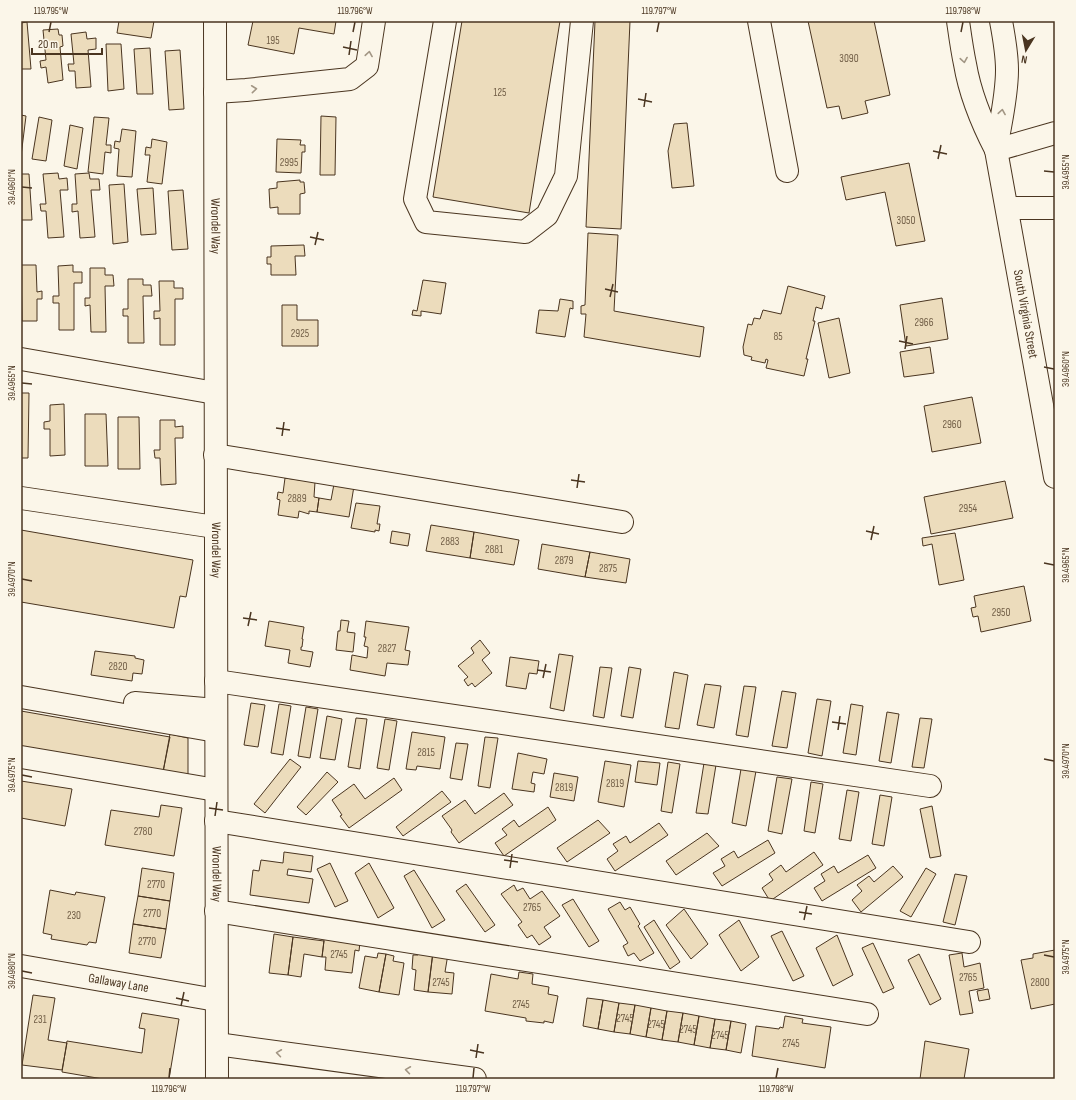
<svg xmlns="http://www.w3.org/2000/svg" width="1076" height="1100" font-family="'Sofia Sans Condensed',sans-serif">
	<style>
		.building { fill: #ecdcbc; stroke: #4a3520 }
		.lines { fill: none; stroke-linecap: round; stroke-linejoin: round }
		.minor-casing { stroke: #4a3520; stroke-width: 24 }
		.major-casing { stroke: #4a3520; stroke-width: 24 }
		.minor { stroke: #fbf6e9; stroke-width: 22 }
		.major { stroke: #fbf6e9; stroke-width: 22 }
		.oneway { stroke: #a29684 }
		.ticks { fill: none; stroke: #4a3520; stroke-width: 1.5 }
		.labels { text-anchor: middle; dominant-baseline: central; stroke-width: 3; stroke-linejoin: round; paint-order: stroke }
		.number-label { font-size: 11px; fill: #725f47 }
		.street-label { font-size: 13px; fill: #4a3520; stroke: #fbf6e9 }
		.neatline { fill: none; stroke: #4a3520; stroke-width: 1.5 }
		.ticks-label { font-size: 10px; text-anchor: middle; fill: #4a3520 }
	</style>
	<rect width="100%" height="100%" fill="#fbf6e9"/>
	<path class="building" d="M119 21H154L151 38 117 33Z
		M253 21H336L334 34 299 28 294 54 248 45Z
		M462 21H560L529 213 433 197Z
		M595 21H630L621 229 586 227Z
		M808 21H874L890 95 865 101 868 113 842 119 839 106 827 108Z
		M27 22 31 69H21V23Z
		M58 29 59 35H62L63 46 60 47 63 80 48 83 46 67 41 68 40 61 46 60 43 30Z
		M86 32 87 39 96 38V49L88 50 91 87 76 88 75 71H69L68 64H74L71 34Z
		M106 44H121L124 89 108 91Z
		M150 48 153 94H137L134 49Z
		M180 50 184 109 169 110 165 51Z
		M21 115 26 116 21 156Z
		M321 116 336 117 335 175H320Z
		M39 117 52 120 46 161 32 159Z
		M94 117 109 118 106 145H111V153L105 152 103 174 88 172Z
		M687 123 694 186 672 188 668 151 674 124Z
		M70 125 83 128 77 169 64 166Z
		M122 129 136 131 132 177 117 176 119 149 114 148 115 141 120 142Z
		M152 139 167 142 162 184 147 182 150 155H145L146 147 151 148Z
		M277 139 301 140 300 145H305V152H302L301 173 276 172Z
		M909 163 925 241 896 246 885 192 846 200 841 177Z
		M58 173 59 179 67 178 68 190H60L64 237 48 238 46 211H41L40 204H46L43 174Z
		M89 173 90 179H99L100 190H91L95 237 80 238 78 211 72 212V204H77L75 174Z
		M21 174H29L32 220H21Z
		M300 180V182H304L305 193 300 194V214H278V207L270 208 269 189 277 188V182Z
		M124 184 128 242 113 244 109 185Z
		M153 188 156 234 141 235 137 189Z
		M183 190 188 249 172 250 168 191Z
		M588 233 618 235 614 311 704 327 700 357 584 337 586 314H581V306L585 305Z
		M304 245 305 256H295L296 275H271V264H267V257H271V246Z
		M21 265H36L37 292 42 291V299H37V321H22Z
		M73 265V272H82V283H74V330H59V303H53V296H59L58 266Z
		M90 268H105V275H113L114 286H105L106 332H91L90 305 85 306V298H90Z
		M128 279H143V285H151L152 296H143L144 343H128V316H123V309H128Z
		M423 280 446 283 441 314 421 311V316L412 315 413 310 417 311Z
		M159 281H174V288H183V299H175V345H160V318L154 319V311H160Z
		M788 286 825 296 822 309 816 307 813 321H815L806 359H808L804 376 766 368 768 360 766 359 765 363 751 360 752 357 744 355 743 347 748 324 752 325 754 318 760 319 763 310 781 314Z
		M942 298 948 339 906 346 900 305Z
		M560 299 573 301V309L570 308 565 337 536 333 539 310 558 311Z
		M282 305H297V320H318V346H282Z
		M839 318 850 373 829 378 818 323Z
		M930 347 934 373 904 377 900 352Z
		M21 393H29L28 458H21Z
		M972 397 981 443 932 452 924 406Z
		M64 404 65 455 50 456V429H44V422L50 421V405Z
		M85 414H106L108 466H85Z
		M118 417H139L140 469H118Z
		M160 420H175V427L183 426V438H175L176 484 161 485 160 458H155L154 450H160Z
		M285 478 315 482 314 497 319 498 317 512 309 511V514L299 511 298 518 278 515 280 500 277 499 278 492 283 493Z
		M1005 481 1013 518 931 534 924 497Z
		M334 484 354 486 349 517 317 512 319 498 331 500Z
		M356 503 380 506 377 524H380L379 531 375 530V532L351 528Z
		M431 525 474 532 470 558 426 551Z
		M21 530 193 560 186 597 180 596 174 628 21 602Z
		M392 531 410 534 408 546 390 543Z
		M474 532 519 540 514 565 470 558Z
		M955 533 964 580 939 585 932 544 923 546 922 538Z
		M542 544 590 552 585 577 538 569Z
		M590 552 630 559 626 583 585 577Z
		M1024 586 1031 621 981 632 978 616 973 617 971 608 976 607 974 596Z
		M341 620 349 621 347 632 355 633 353 652 336 650 338 631H340Z
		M269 621 304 627 302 639H303L302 647H301V650L313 652 310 667 288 663 290 650 265 646Z
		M366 621 409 627 405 650 410 651 408 665 387 663 385 676 350 670 352 655 367 658 368 647 364 646 366 637H364Z
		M480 640 490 653 482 660 492 673 475 687 472 683 468 686 464 680 468 677 458 666 474 653 471 648Z
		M95 651 135 656V658L144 660 142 674 133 673 132 681 91 675Z
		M559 654 573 656 564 711 550 708Z
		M510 657 539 661 537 674 529 673 526 689 506 686Z
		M600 667 612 668 604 718 593 716Z
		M629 667 641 669 633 718 621 716Z
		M674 672 688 675 679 729 665 727Z
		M705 684 721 686 714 728 697 725Z
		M744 686 756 687 748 737 736 735Z
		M782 691 796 693 787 748 772 746Z
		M817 699 831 701 822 756 808 753Z
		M251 703 265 705 258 747 244 745Z
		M279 704 291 706 283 755 271 753Z
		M851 704 863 706 856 755 843 753Z
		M306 707 318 709 310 758 298 756Z
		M21 711 170 737 163 772 21 748Z
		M887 712 899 714 891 763 879 761Z
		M327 716 342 719 335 760 320 758Z
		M356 718 367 719 360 769 348 767Z
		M920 718 932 719 924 768 912 767Z
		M385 719 397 721 389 770 377 768Z
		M412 732 445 737 440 769 417 766 416 770 406 769Z
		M170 734 188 738V778L163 772Z
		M485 737 498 738 490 788 478 786Z
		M456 743 468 744 462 780 450 778Z
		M518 753 547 759 544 774 533 772 531 783 535 784 534 792 512 789Z
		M290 759 301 767 265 813 254 804Z
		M605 761 631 765 624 807 598 802Z
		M638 761 660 763 657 785 635 782Z
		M668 762 680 764 672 813 661 811Z
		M704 763 716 765 708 814 696 813Z
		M741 769 756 771 746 826 732 823Z
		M327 772 338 782 306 815 297 807Z
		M554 773 578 777 574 801 550 797Z
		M777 777 792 779 782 834 768 831Z
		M394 778 402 790 349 828 340 816 342 815 332 800 354 784 365 799Z
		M21 781 72 789 65 826 21 818Z
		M811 782 823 784 815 833 804 831Z
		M847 790 859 792 851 841 839 839Z
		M442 791 451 802 403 836 396 827Z
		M504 793 513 805 459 843 451 832 452 830 442 816 465 800 475 814Z
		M880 795 892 797 884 846 872 844Z
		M161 805 182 808 174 856 105 845 111 810 159 817Z
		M932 806 941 856 930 858 920 809Z
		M548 807 556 820 504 856 495 843 507 835 502 829 514 820 519 827Z
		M598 820 610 833 567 862 557 848Z
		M659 823 668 835 615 871 607 859 618 851 613 844 626 836 630 843Z
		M707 833 719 846 676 875 666 861Z
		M768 840 775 853 722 886 713 873 725 866 721 859 734 851 738 858Z
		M284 852 313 856 311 872 288 869 287 875 313 879 309 903 250 895 253 870 259 871 261 860 283 863Z
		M814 852 823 865 770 901 762 888 773 880 769 874 781 865 786 872Z
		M868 855 876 868 822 901 814 888 825 881 821 874 834 866 838 873Z
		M330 863 348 901 335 907 317 869Z
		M369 863 394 908 378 918 355 873Z
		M893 866 903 877 861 912 852 900 862 891 857 885 869 876 874 882Z
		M142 868 174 873 170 901 138 896Z
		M926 868 936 874 911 917 900 911Z
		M414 870 445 920 432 928 404 876Z
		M955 874 967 876 955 925 943 922Z
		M466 884 495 925 485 932 456 891Z
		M514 885 517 891 523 888 530 899 542 891 560 916 544 927 551 937 539 945 532 935 527 938 518 925 522 922 501 894Z
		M50 890 75 895 76 892 105 897 96 943 89 942 87 945 51 939 52 935 43 933Z
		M138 896 170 901 166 929 133 924Z
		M573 899 599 941 589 947 562 905Z
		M620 902 625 910 630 907 640 924 638 926 654 953 640 961 634 953 628 956 623 946 628 943 608 909Z
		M684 909 708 944 691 959 666 925Z
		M654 920 680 962 670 969 644 927Z
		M739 920 759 957 741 971 719 935Z
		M133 924 166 929 161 958 129 953Z
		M782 931 804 976 793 981 771 936Z
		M325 932 360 942 359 951 355 950 352 973 325 970 326 957H322Z
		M274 934 293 937 288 975 269 973Z
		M837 935 853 975 833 986 816 948Z
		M293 937 324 941 322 957 304 954 301 977 288 975Z
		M873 943 894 988 883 993 862 948Z
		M1055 950V1004L1031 1009 1021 960 1033 958V954Z
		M419 951 433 952 428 992 414 990 416 970 412 969 413 955H418Z
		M433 952 448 954 445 972 454 973 452 994 428 992Z
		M378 953 386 954 379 992 359 988 365 956 377 958Z
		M962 953 964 967 980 963 984 988 969 991 973 1013 960 1015 949 955Z
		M386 954 394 956 393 961 404 963 399 995 379 992Z
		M919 954 941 999 930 1005 908 960Z
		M519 972 533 974 532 984 549 987 548 994 558 996 553 1023 544 1021V1023L526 1021V1018L485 1011 491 974 518 979Z
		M988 989 990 999 979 1001 977 991Z
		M33 995 55 998 48 1040 67 1043 62 1070 22 1065Z
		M587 998 603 1000 598 1029 583 1026Z
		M603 1000 619 1003 614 1032 598 1029Z
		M619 1003 635 1005 630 1034 614 1032Z
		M635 1005 651 1008 646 1037 630 1034Z
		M651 1008 667 1011 662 1040 646 1037Z
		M667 1011 683 1013 678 1042 662 1040Z
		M142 1013 179 1019 169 1079H103L62 1072 67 1041 142 1053 145 1029 139 1028Z
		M683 1013 699 1016 694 1045 678 1042Z
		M699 1016 715 1019 710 1048 694 1045Z
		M785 1016 803 1019 802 1023 831 1027 825 1068 752 1056 756 1026 779 1029 780 1027 783 1028Z
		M715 1019 731 1021 726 1050 710 1048Z
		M731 1021 746 1024 741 1053 726 1050Z
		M925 1041 969 1049 964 1079H920Z"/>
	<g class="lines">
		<defs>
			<g id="minor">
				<path id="s1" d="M215 21 217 1079"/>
				<path d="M445 21 415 199 426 222 525 232 547 215 566 176 582 21"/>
				<path d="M759 21 787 171"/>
				<path d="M215 92 246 90 350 79 367 66 374 21"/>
				<path d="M996 150 1055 133"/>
				<path d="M1007 208H1055"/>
				<path d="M21 359 215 393"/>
				<path d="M215 455 622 522"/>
				<path d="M21 498 215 527"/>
				<path d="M216 681 930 786"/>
				<path d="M21 697 216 731"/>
				<path d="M135 703 216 710"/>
				<path d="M21 757 216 790"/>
				<path d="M216 821 969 942"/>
				<path d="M216 911 867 1014"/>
				<path id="s2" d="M21 966 216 1000"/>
				<path d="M217 1044 475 1079"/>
			</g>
			<g id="major">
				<path id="s3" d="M958 21C960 35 962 50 965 64 970 94 982 123 996 150L1055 477"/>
				<path d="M996 150C1000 124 1007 97 1007 70 1007 54 1004 37 1001 21"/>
			</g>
		</defs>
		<use href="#minor" class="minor-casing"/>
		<use href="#major" class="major-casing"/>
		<use href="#minor" class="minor"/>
		<use href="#major" class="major"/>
	</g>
	<defs><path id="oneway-chevron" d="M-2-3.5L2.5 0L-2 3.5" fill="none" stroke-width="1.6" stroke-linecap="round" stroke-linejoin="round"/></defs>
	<g class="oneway">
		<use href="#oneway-chevron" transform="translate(369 54) rotate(-81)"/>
		<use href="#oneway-chevron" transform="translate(964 60) rotate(81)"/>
		<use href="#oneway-chevron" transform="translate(254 89) rotate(-6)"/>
		<use href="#oneway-chevron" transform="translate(1002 112) rotate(-81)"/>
		<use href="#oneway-chevron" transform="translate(279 1053) rotate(-172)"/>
		<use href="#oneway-chevron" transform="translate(408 1070) rotate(-172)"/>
	</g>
	<path class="ticks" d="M49 32 51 22M353 32 355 22M657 32 659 22M961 32 963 22M343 47 357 50M349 55 351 41M638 99 652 102M644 107 646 93M933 151 947 154M938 159 941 145M1044 171 1054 172M22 187 32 188M310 237 324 240M315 245 318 232M605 289 618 292M610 297 613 284M899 341 913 344M905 349 907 336M1044 367 1054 369M22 383 32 384M276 428 290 430M282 436 284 422M571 480 585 482M577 488 579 474M866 531 879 534M871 540 874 526M1044 563 1054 565M22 579 32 581M243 618 257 620M248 626 251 612M537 670 551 672M543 678 546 664M832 722 846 724M838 730 840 716M1044 759 1054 761M22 775 32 777M209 808 223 810M215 816 217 802M504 860 518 862M510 868 512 854M799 912 812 914M804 920 807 906M1044 955 1054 957M22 971 32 973M176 998 189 1001M181 1006 184 992M470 1050 484 1053M476 1058 478 1044M169 1078 170 1068M473 1078 474 1068M776 1078 778 1068"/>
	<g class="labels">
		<g class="number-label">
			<text x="273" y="40">195</text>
			<text x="849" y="58">3090</text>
			<text x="500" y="92">125</text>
			<text x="289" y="162">2995</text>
			<text x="906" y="220">3050</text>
			<text x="924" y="322">2966</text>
			<text x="300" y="333">2925</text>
			<text x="778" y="336">85</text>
			<text x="952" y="424">2960</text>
			<text x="297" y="498">2889</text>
			<text x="968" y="508">2954</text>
			<text x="450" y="541">2883</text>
			<text x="494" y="549">2881</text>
			<text x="564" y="560">2879</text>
			<text x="608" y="568">2875</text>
			<text x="1001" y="612">2950</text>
			<text x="387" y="648">2827</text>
			<text x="118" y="666">2820</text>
			<text x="426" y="752">2815</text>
			<text x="615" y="783">2819</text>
			<text x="564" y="787">2819</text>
			<text x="143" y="831">2780</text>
			<text x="156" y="884">2770</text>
			<text x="532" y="907">2765</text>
			<text x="152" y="913">2770</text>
			<text x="74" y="915">230</text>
			<text x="147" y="941">2770</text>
			<text x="339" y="954">2745</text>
			<text x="968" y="977">2765</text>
			<text x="441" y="982">2745</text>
			<text x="1040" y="982">2800</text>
			<text x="521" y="1004">2745</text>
			<text x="625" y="1018">2745</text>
			<text x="40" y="1019">231</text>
			<text x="656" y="1024">2745</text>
			<text x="688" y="1029">2745</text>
			<text x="720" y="1035">2745</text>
			<text x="791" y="1043">2745</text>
		</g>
		<g class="street-label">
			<text stroke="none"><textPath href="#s1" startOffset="205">Wrondel Way</textPath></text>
			<text stroke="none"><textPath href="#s3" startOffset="302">South Virginia Street</textPath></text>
			<text stroke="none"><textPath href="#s1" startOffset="529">Wrondel Way</textPath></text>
			<text stroke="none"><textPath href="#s1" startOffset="853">Wrondel Way</textPath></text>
			<text stroke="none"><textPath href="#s2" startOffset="99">Gallaway Lane</textPath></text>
		</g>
	</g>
	<rect width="1076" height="1100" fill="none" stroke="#fbf6e9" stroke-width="44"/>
	<g transform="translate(1026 50) rotate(190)" stroke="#fbf6e9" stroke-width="3" paint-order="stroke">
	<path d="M0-3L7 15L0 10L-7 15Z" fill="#4a3520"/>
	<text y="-6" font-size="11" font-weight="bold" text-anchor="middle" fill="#4a3520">N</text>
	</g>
	<path d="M32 48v6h70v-6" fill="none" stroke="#4a3520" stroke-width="2"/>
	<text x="38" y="48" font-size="12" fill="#4a3520" stroke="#fbf6e9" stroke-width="3" paint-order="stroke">20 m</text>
	<rect x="22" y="22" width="1032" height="1056" class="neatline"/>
	<g class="ticks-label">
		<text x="51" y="14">119.795°W</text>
		<text x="355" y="14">119.796°W</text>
		<text x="659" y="14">119.797°W</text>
		<text x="963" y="14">119.798°W</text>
		<text transform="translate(1065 172) rotate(-90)" y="4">39.4955°N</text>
		<text transform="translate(11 187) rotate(-90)" y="4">39.4960°N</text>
		<text transform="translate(1065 369) rotate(-90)" y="4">39.4960°N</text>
		<text transform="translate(11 383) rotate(-90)" y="4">39.4965°N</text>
		<text transform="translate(1065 565) rotate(-90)" y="4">39.4965°N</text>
		<text transform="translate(11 579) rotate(-90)" y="4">39.4970°N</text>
		<text transform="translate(1065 761) rotate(-90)" y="4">39.4970°N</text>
		<text transform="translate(11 775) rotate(-90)" y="4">39.4975°N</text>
		<text transform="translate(1065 957) rotate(-90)" y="4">39.4975°N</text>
		<text transform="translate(11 971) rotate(-90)" y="4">39.4980°N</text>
		<text x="169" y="1092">119.796°W</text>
		<text x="473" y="1092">119.797°W</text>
		<text x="776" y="1092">119.798°W</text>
	</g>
</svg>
